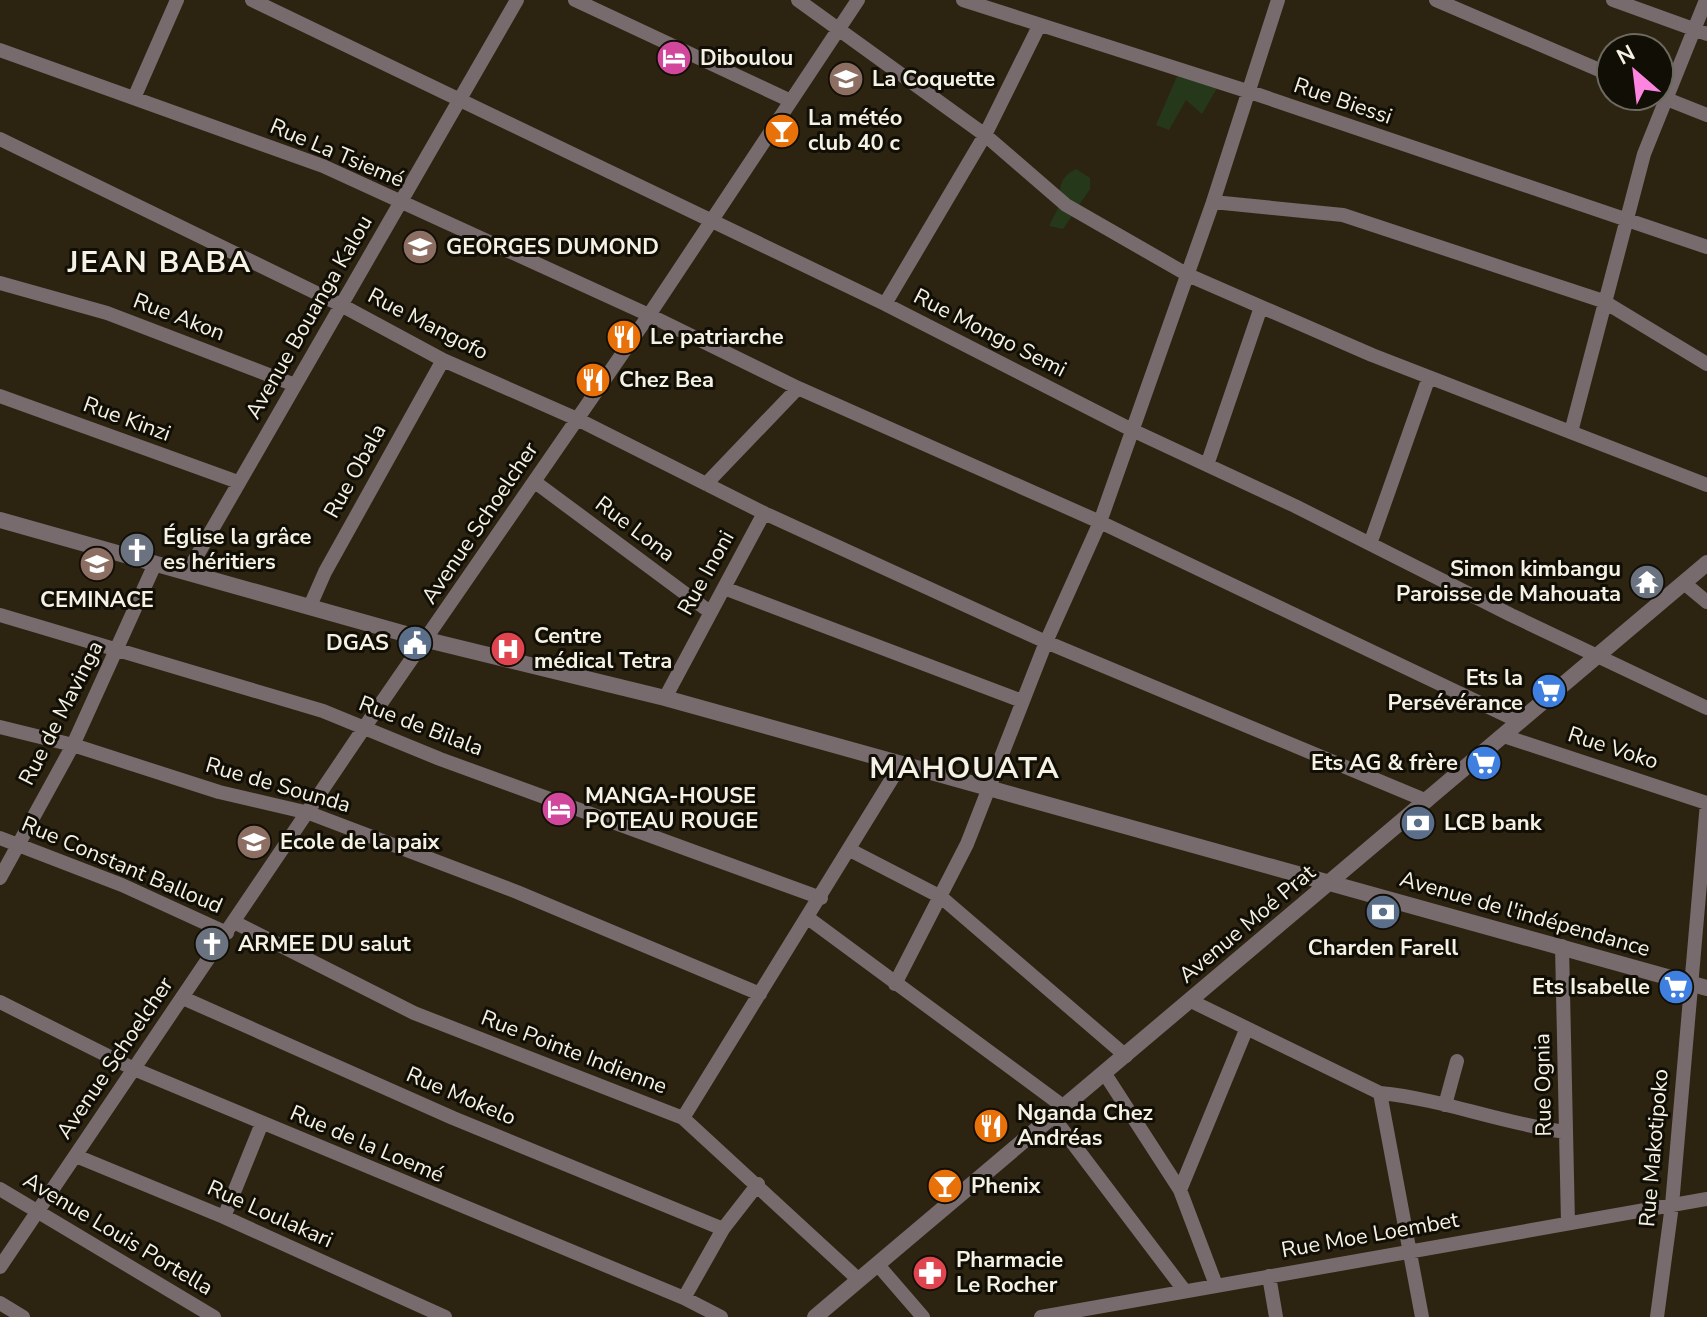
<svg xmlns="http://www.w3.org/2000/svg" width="1707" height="1317" font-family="'Nunito Sans',sans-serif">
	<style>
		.green { fill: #26381a }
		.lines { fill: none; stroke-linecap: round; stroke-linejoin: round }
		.minor { stroke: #776b6e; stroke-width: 14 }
		.tertiary { stroke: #776b6e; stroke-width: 16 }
		.labels { text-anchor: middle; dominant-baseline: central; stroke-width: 6; stroke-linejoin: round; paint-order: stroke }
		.poi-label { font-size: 22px; font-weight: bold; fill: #f5f1e4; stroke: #110e06; text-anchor: start }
		.street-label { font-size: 22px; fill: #f5f1e4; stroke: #110e06 }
		.district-label { font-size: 30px; font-weight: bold; letter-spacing: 2px; fill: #f5f1e4; stroke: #110e06 }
	</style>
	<rect width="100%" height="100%" fill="#2c2411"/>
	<path class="green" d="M1178 74 1217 88 1202 114 1186 100 1169 130 1156 125Z
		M1076 169 1090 178V189L1063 229 1049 226C1051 220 1056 214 1058 208 1062 189 1056 179 1076 169Z"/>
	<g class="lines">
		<path class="minor" d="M252 0 885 304 1132 430 1295 506 1511 615 1707 708
			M575 0 791 101
			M798 0 985 135 1066 205 1188 275 1372 355 1707 485
			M963 0 1250 92 1707 247
			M1436 0 1611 75
			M1613 0 1707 34
			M0 50 323 166 649 315 798 388 1100 522 1520 722
			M1659 96 1707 115
			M134 98 177 0
			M0 139 341 305 443 360 577 419 764 513 1046 642 1427 801
			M1213 202 1343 215 1603 301 1707 364
			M0 283 107 313 295 385
			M885 304 985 135 1039 26
			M0 396 238 482
			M1571 432 1644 154 1706 0
			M1207 465 1261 307
			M535 482 710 612
			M706 484 798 388
			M1370 544 1429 377
			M187 573 517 0
			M1684 583 1707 602
			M724 588 1022 701
			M310 606 325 572 443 360
			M0 615 323 711 440 759 821 898
			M665 698 764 513
			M0 727 73 745 219 792 309 813 517 892 760 994
			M1504 736 1707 803
			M0 838 122 885 227 933
			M850 850 941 897 1126 1056
			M0 878 73 745 155 564
			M808 918 1064 1107
			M234 922 414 1013 683 1118 859 1280
			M1562 946 1568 1223
			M895 984 967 844 1046 642 1100 522 1213 202 1278 0
			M183 998 453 1118 723 1229
			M1191 1001 1380 1093C1443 1099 1503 1124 1566 1132
			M0 1002 134 1069 684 1298 721 1317
			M1105 1074 1180 1190 1216 1285
			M1380 1093 1422 1317
			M1445 1105 1457 1061
			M1053 1117 1184 1290
			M683 1118 901 764
			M76 1156 224 1217 445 1317
			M0 1189 214 1317
			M1180 1190 1246 1030
			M224 1217 262 1123
			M878 1265 923 1317
			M0 1267 364 728 649 315 858 0
			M1269 1276 1276 1317
			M684 1298 723 1229 758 1184
			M0 1303 23 1317
			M1041 1317 1707 1199
			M1657 1317 1672 1205 1707 803"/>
		<path class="tertiary" d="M0 520 427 640 665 698 1707 988
			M815 1317 1707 563"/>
	</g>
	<defs>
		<symbol id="hotel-disc" viewBox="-11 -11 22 22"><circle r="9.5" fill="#d1479c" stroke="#110e06"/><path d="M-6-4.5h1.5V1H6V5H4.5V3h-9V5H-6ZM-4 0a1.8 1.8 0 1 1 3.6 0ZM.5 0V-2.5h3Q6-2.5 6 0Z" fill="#fff"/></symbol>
		<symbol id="school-disc" viewBox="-11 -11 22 22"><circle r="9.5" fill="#8d6e63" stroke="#110e06"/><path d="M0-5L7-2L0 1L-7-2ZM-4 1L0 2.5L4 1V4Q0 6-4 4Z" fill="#fff"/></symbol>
		<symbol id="bar-disc" viewBox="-11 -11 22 22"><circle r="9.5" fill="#e8710a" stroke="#110e06"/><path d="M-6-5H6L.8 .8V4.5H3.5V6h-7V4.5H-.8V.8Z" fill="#fff"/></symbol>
		<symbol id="restaurant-disc" viewBox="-11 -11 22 22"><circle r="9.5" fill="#e8710a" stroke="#110e06"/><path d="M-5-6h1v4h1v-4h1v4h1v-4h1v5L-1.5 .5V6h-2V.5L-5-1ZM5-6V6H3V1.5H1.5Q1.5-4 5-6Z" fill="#fff"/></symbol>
		<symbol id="church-disc" viewBox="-11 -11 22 22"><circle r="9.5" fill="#6b7280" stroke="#110e06"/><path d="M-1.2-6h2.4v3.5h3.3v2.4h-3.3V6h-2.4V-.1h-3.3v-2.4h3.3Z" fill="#fff"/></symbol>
		<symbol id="temple-disc" viewBox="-11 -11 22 22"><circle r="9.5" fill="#6b7280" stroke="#110e06"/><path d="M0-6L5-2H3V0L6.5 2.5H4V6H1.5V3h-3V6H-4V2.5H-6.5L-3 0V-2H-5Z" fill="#fff"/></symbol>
		<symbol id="civic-disc" viewBox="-11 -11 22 22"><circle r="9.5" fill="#5c6f8a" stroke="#110e06"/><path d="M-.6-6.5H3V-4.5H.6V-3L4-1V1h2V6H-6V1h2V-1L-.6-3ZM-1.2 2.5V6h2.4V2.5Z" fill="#fff"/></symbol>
		<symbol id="hospital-disc" viewBox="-11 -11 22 22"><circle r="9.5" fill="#e0444e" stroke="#110e06"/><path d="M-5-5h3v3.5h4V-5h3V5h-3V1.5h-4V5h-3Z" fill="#fff"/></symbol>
		<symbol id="supermarket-disc" viewBox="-11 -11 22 22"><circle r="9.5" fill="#3f7fe0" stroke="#110e06"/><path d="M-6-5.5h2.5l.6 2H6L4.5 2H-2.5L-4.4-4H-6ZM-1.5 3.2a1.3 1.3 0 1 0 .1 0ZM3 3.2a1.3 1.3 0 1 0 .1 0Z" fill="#fff"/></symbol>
		<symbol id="bank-disc" viewBox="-11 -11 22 22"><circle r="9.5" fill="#5c6f8a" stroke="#110e06"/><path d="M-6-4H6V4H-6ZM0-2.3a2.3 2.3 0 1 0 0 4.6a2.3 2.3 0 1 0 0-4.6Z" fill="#fff"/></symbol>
		<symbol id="pharmacy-disc" viewBox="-11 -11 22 22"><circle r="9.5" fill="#e0444e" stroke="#110e06"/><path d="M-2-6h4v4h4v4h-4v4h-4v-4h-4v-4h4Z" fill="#fff"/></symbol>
	</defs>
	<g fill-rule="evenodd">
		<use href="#hotel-disc" x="654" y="38" width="40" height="40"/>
		<use href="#school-disc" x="826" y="59" width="40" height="40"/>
		<use href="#bar-disc" x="762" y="111" width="40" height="40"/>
		<use href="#school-disc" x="400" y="227" width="40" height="40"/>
		<use href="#restaurant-disc" x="604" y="317" width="40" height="40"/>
		<use href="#restaurant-disc" x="573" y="360" width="40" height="40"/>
		<use href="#church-disc" x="117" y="530" width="40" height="40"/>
		<use href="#school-disc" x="77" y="544" width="40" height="40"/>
		<use href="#temple-disc" x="1627" y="562" width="40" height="40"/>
		<use href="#civic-disc" x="395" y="623" width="40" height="40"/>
		<use href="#hospital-disc" x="488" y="629" width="40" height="40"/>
		<use href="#supermarket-disc" x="1529" y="671" width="40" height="40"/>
		<use href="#supermarket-disc" x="1464" y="743" width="40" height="40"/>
		<use href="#hotel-disc" x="539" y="789" width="40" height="40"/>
		<use href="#bank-disc" x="1398" y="803" width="40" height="40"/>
		<use href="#school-disc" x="234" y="822" width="40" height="40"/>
		<use href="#bank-disc" x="1363" y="892" width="40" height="40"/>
		<use href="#church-disc" x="192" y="924" width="40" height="40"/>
		<use href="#supermarket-disc" x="1656" y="967" width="40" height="40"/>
		<use href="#restaurant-disc" x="971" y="1106" width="40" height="40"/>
		<use href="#bar-disc" x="925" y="1166" width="40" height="40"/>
		<use href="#pharmacy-disc" x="910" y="1253" width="40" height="40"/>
	</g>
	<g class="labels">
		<g class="poi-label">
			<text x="700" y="58">Diboulou</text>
			<text x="872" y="79">La Coquette</text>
			<text x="808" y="118">La météo<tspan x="808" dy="25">club 40 c</tspan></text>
			<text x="446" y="247">GEORGES DUMOND</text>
			<text x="650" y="337">Le patriarche</text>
			<text x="619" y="380">Chez Bea</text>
			<text x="163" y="537">Église la grâce<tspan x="163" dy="25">es héritiers</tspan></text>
			<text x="1621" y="569" text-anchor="end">Simon kimbangu<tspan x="1621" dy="25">Paroisse de Mahouata</tspan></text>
			<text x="97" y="600" text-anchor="middle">CEMINACE</text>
			<text x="534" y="636">Centre<tspan x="534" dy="25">médical Tetra</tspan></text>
			<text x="389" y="643" text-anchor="end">DGAS</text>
			<text x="1523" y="678" text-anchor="end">Ets la<tspan x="1523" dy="25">Persévérance</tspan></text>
			<text x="1458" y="763" text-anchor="end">Ets AG &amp; frère</text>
			<text x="585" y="796">MANGA-HOUSE<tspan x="585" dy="25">POTEAU ROUGE</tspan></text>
			<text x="1444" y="823">LCB bank</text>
			<text x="280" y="842">Ecole de la paix</text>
			<text x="238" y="944">ARMEE DU salut</text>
			<text x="1383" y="948" text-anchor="middle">Charden Farell</text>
			<text x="1650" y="987" text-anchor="end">Ets Isabelle</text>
			<text x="1017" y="1113">Nganda Chez<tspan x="1017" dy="25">Andréas</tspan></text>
			<text x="971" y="1186">Phenix</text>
			<text x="956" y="1260">Pharmacie<tspan x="956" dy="25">Le Rocher</tspan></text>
		</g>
		<g class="street-label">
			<text transform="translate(1343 101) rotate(19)">Rue Biessi</text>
			<text transform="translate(337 153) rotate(23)">Rue La Tsiemé</text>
			<text transform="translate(179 317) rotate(21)">Rue Akon</text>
			<text transform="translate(309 317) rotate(-60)">Avenue Bouanga Kalou</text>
			<text transform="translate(428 324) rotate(27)">Rue Mangofo</text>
			<text transform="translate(990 333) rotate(27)">Rue Mongo Semi</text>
			<text transform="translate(127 419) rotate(20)">Rue Kinzi</text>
			<text transform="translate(355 471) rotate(-61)">Rue Obala</text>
			<text transform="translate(480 523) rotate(-56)">Avenue Schoelcher</text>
			<text transform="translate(635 529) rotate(37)">Rue Lona</text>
			<text transform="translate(706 573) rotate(-61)">Rue Inoni</text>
			<text transform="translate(61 713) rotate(-63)">Rue de Mavinga</text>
			<text transform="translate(421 726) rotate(21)">Rue de Bilala</text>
			<text transform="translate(1613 748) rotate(18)">Rue Voko</text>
			<text transform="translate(278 785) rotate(16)">Rue de Sounda</text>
			<text transform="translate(122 865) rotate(23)">Rue Constant Balloud</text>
			<text transform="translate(1525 914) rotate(16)">Avenue de l'indépendance</text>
			<text transform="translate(1247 924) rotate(-40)">Avenue Moé Prat</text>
			<text transform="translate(574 1052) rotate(21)">Rue Pointe Indienne</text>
			<text transform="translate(115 1058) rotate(-56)">Avenue Schoelcher</text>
			<text transform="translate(1543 1085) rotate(-91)">Rue Ognia</text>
			<text transform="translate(461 1096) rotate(23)">Rue Mokelo</text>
			<text transform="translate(367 1144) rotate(23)">Rue de la Loemé</text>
			<text transform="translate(1654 1148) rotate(-85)">Rue Makotipoko</text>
			<text transform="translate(270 1214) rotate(24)">Rue Loulakari</text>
			<text transform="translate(118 1234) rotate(31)">Avenue Louis Portella</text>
			<text transform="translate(1370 1235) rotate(-10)">Rue Moe Loembet</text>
		</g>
		<g class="district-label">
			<text x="160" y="262">JEAN BABA</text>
			<text x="965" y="768">MAHOUATA</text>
		</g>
	</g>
	<g transform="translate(1635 72) rotate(332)"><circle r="38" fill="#110e06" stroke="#6c695f" stroke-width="2"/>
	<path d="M0-6L14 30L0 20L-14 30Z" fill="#fe85df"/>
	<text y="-12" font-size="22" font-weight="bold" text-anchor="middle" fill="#f5f1e4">N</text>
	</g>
</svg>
